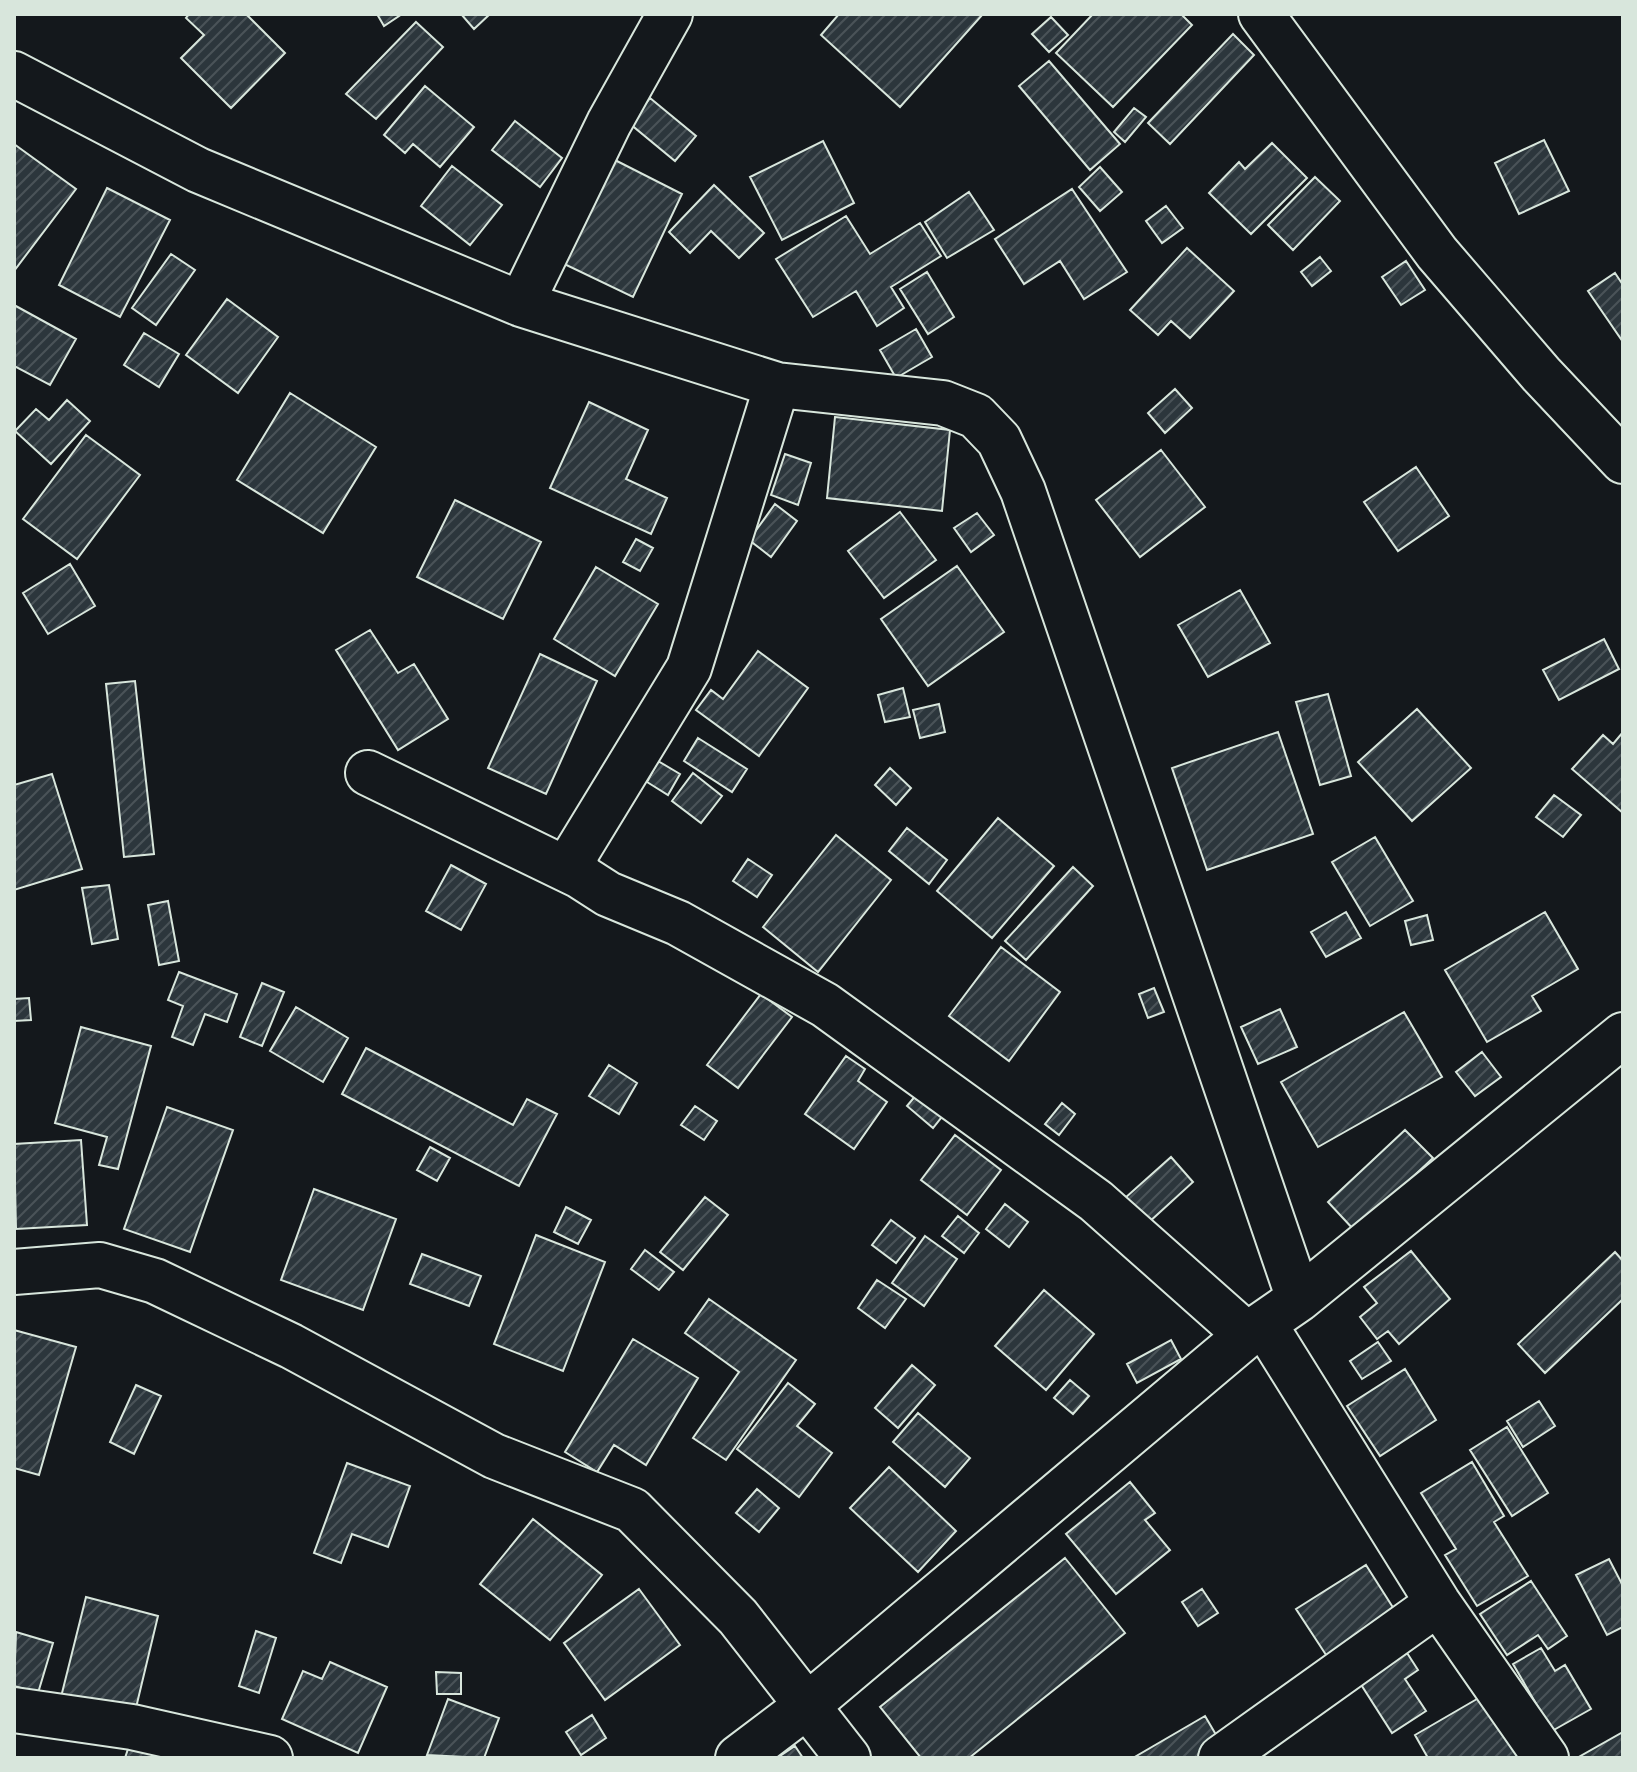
<svg xmlns="http://www.w3.org/2000/svg" width="1637" height="1772" font-family="Raleway,sans-serif">
	<style>
		.building { fill: url(#building-hatch); stroke: #d8e6dc; stroke-width: 2 }
		.lines { fill: none; stroke-linecap: round; stroke-linejoin: round }
		.minor-casing { stroke: #d8e6dc; stroke-width: 48 }
		.minor { stroke: #14181c; stroke-width: 44 }
	</style>
	<defs>
		<pattern id="building-hatch" width="6" height="6" patternUnits="userSpaceOnUse" patternTransform="scale(2)"><rect width="6" height="6" fill="#2c363c"/><path d="M-1 1l2-2M0 6l6-6M5 7l2-2" fill="none" stroke="#4a5358"/></pattern>
	</defs>
	<rect width="100%" height="100%" fill="#14181c"/>
	<path class="building" d="M189 14H246L285 53 231 108 181 58 204 35 186 18Z
		M377 14H402L384 26Z
		M461 14H490L474 29Z
		M839 14H983L900 107 821 35Z
		M1093 14H1181L1192 25 1113 107 1056 53Z
		M1051 17 1068 35 1049 52 1032 34Z
		M416 22 443 47 376 119 346 94Z
		M1233 34 1254 55 1170 144 1148 123Z
		M1049 61 1120 144 1090 170 1019 86Z
		M425 86 474 127 440 167 413 144 405 153 384 135Z
		M650 98 696 136 675 161 629 123Z
		M1134 108 1146 117 1125 142 1114 132Z
		M515 121 562 158 540 187 492 150Z
		M1544 140 1569 191 1519 214 1495 163Z
		M823 141 854 203 782 240 750 177Z
		M1272 143 1307 178 1251 234 1209 193 1239 162 1245 169Z
		M14 144 76 189 14 271Z
		M609 157 682 194 633 297 558 261Z
		M452 166 502 205 470 245 421 206Z
		M1100 167 1122 192 1100 211 1079 187Z
		M1315 177 1340 201 1293 250 1268 225Z
		M714 185 764 233 739 258 711 231 690 253 669 232Z
		M107 188 170 220 120 317 59 285Z
		M1072 189 1127 272 1084 299 1060 261 1024 284 995 239Z
		M969 192 994 230 947 258 925 222Z
		M1166 206 1183 228 1162 243 1146 221Z
		M846 216 870 254 920 223 941 256 891 287 904 308 877 326 856 291 813 317 776 259Z
		M1187 248 1234 291 1190 338 1171 321 1158 335 1130 310Z
		M171 254 195 270 156 325 132 308Z
		M1320 257 1331 271 1312 286 1301 272Z
		M1406 261 1425 290 1401 305 1382 277Z
		M927 272 954 317 928 334 900 289Z
		M1615 273 1623 285V342L1588 291Z
		M227 299 278 337 238 393 186 355Z
		M14 305 76 339 50 385 14 366Z
		M916 329 932 357 896 378 880 350Z
		M144 333 179 354 159 387 124 365Z
		M1175 389 1192 408 1165 433 1148 413Z
		M290 393 376 447 323 533 237 480Z
		M67 400 90 421 51 464 15 431 36 409 49 420Z
		M589 402 648 430 626 479 667 498 651 534 550 488Z
		M835 417 950 430 942 511 827 498Z
		M86 435 140 475 77 559 23 519Z
		M1161 450 1205 507 1140 557 1096 500Z
		M785 454 811 463 798 505 771 495Z
		M1416 467 1449 516 1398 551 1364 502Z
		M455 500 541 542 503 619 417 577Z
		M775 504 797 521 771 557 749 540Z
		M900 512 936 560 884 598 848 551Z
		M977 513 994 535 971 552 954 528Z
		M636 539 653 548 640 571 623 562Z
		M70 564 95 606 48 634 23 593Z
		M957 566 1004 632 928 686 881 619Z
		M596 567 658 604 615 676 554 639Z
		M1240 590 1270 643 1208 677 1178 625Z
		M370 630 398 673 414 664 448 719 398 750 336 650Z
		M1604 639 1619 669 1559 700 1543 670Z
		M758 651 808 688 759 756 696 710 711 690 723 699Z
		M540 654 597 681 546 794 488 768Z
		M135 681 154 854 124 857 106 684Z
		M903 688 910 717 885 722 878 695Z
		M1328 694 1351 776 1320 785 1296 702Z
		M939 704 945 732 920 738 913 710Z
		M1417 709 1471 768 1412 821 1358 762Z
		M1278 732 1313 834 1207 870 1172 768Z
		M1623 732V813L1572 769 1603 735 1613 744Z
		M698 738 747 769 732 792 684 761Z
		M658 761 680 774 668 795 647 782Z
		M890 768 911 788 896 805 875 785Z
		M693 773 722 796 701 823 672 801Z
		M52 774 82 869 14 890V785Z
		M1554 795 1581 815 1563 837 1536 817Z
		M998 818 1054 866 992 938 937 891Z
		M907 828 947 860 929 884 889 851Z
		M836 835 891 880 818 972 763 927Z
		M1375 837 1413 901 1370 926 1332 862Z
		M748 859 772 875 757 897 733 881Z
		M451 865 486 884 461 930 426 911Z
		M1073 867 1093 886 1026 960 1005 941Z
		M109 885 118 939 92 944 82 888Z
		M168 901 179 961 159 965 148 905Z
		M1346 912 1361 938 1326 957 1311 932Z
		M1545 912 1578 969 1532 996 1541 1011 1487 1042 1445 970Z
		M1427 915 1433 940 1411 945 1405 921Z
		M1001 947 1060 992 1009 1061 949 1016Z
		M179 972 237 994 227 1022 205 1014 193 1045 172 1037 183 1006 168 1000Z
		M262 983 284 992 262 1046 240 1037Z
		M1154 988 1164 1012 1148 1018 1139 994Z
		M761 994 792 1017 738 1088 707 1065Z
		M29 998 31 1020 14 1021V999Z
		M296 1007 348 1038 323 1082 270 1051Z
		M1280 1009 1297 1047 1258 1064 1241 1027Z
		M1404 1012 1442 1077 1318 1147 1281 1082Z
		M81 1027 151 1046 118 1169 99 1165 107 1137 55 1123Z
		M366 1048 513 1125 527 1099 557 1114 519 1186 342 1094Z
		M1482 1052 1501 1077 1475 1096 1456 1072Z
		M846 1056 865 1069 858 1081 887 1102 854 1149 805 1114Z
		M609 1065 637 1083 619 1114 589 1096Z
		M927 1082 952 1104 933 1128 907 1106Z
		M1062 1103 1075 1114 1059 1135 1045 1124Z
		M695 1106 717 1121 704 1140 681 1125Z
		M167 1107 233 1130 190 1252 124 1229Z
		M1405 1130 1433 1158 1355 1231 1328 1202Z
		M955 1135 1001 1170 967 1215 921 1180Z
		M81 1140 87 1225 16 1229 14 1144Z
		M430 1147 450 1158 437 1181 417 1170Z
		M1171 1157 1193 1182 1148 1223 1125 1198Z
		M314 1189 396 1219 363 1310 281 1280Z
		M705 1197 728 1215 683 1270 660 1252Z
		M1005 1204 1028 1222 1009 1247 986 1229Z
		M566 1207 591 1220 578 1244 554 1232Z
		M958 1216 979 1233 964 1253 942 1236Z
		M891 1220 915 1238 896 1263 872 1245Z
		M536 1235 605 1262 563 1371 494 1344Z
		M925 1236 957 1259 924 1306 892 1283Z
		M645 1250 674 1272 659 1290 631 1269Z
		M1411 1251 1450 1299 1399 1344 1388 1331 1377 1339 1360 1317 1377 1303 1364 1287Z
		M1615 1252 1623 1261V1299L1545 1373 1518 1344Z
		M422 1254 481 1276 469 1306 410 1284Z
		M877 1280 906 1299 885 1328 858 1308Z
		M1044 1290 1094 1334 1046 1390 995 1346Z
		M709 1299 796 1360 726 1460 693 1438 739 1372 685 1333Z
		M14 1330 76 1347 39 1475 14 1468Z
		M633 1339 698 1378 646 1465 614 1445 597 1472 565 1452Z
		M1171 1340 1181 1359 1137 1383 1127 1364Z
		M1378 1342 1391 1361 1362 1379 1350 1361Z
		M912 1365 935 1385 898 1428 875 1408Z
		M1405 1369 1436 1420 1380 1456 1347 1406Z
		M1070 1380 1089 1396 1073 1414 1054 1398Z
		M788 1383 815 1404 797 1426 832 1453 799 1497 737 1449Z
		M136 1385 161 1396 134 1454 110 1442Z
		M1539 1401 1555 1426 1523 1447 1507 1421Z
		M918 1413 970 1458 945 1487 893 1442Z
		M1507 1427 1548 1493 1512 1516 1470 1450Z
		M1472 1462 1504 1516 1494 1522 1528 1576 1477 1606 1445 1555 1456 1549 1421 1493Z
		M347 1463 410 1486 388 1547 352 1534 341 1563 314 1553Z
		M889 1467 956 1531 918 1572 850 1508Z
		M1130 1482 1155 1513 1145 1520 1170 1550 1116 1594 1066 1534Z
		M757 1489 779 1508 759 1532 736 1513Z
		M533 1519 602 1575 550 1640 480 1584Z
		M1065 1558 1125 1633 969 1758H921L880 1707Z
		M1609 1559 1623 1586V1627L1607 1635 1576 1575Z
		M1366 1565 1399 1617 1330 1661 1296 1609Z
		M1531 1581 1567 1636 1548 1649 1538 1635 1507 1655 1480 1614Z
		M639 1589 680 1645 605 1700 564 1643Z
		M1202 1589 1218 1613 1198 1626 1182 1602Z
		M86 1597 158 1616 134 1716 61 1697Z
		M256 1631 276 1638 259 1693 239 1686Z
		M16 1632 53 1643 38 1693 14 1686Z
		M1400 1642 1418 1670 1405 1679 1426 1711 1392 1733 1353 1672Z
		M1541 1648 1555 1671 1565 1665 1591 1709 1552 1731 1513 1664Z
		M330 1662 387 1687 358 1753 282 1719 303 1671 322 1679Z
		M436 1672 461 1673V1694H437Z
		M1489 1692 1527 1758H1428L1415 1735Z
		M448 1699 499 1718 484 1758 427 1755Z
		M592 1715 606 1738 581 1755 566 1732Z
		M1205 1716 1222 1745 1201 1758H1133Z
		M1623 1732V1758H1577Z
		M131 1740 191 1758H125Z
		M795 1746 803 1758H777Z"/>
	<g class="lines">
		<defs>
			<path id="minor" d="M1261 14 1437 253 1541 374 1623 461
				M14 74 198 170 521 304 777 385 943 403 976 416 999 440 1023 491 1299 1299
				M521 304 609 123 670 14
				M777 385 689 668 573 858 580 876 608 894 678 923 825 1005 1096 1201 1247 1335
				M368 773 580 876
				M14 1272 100 1265 155 1281 291 1346 494 1456 632 1510 738 1617 848 1758
				M1264 1324 1438 1603 1546 1758
				M14 1710 132 1727 270 1758
				M738 1758 808 1705 1247 1335 1299 1299 1623 1035
				M1221 1758 1438 1603"/>
		</defs>
		<use href="#minor" class="minor-casing"/>
		<use href="#minor" class="minor"/>
	</g>
	<rect width="1637" height="1772" fill="none" stroke="#d8e6dc" stroke-width="32"/>
</svg>
